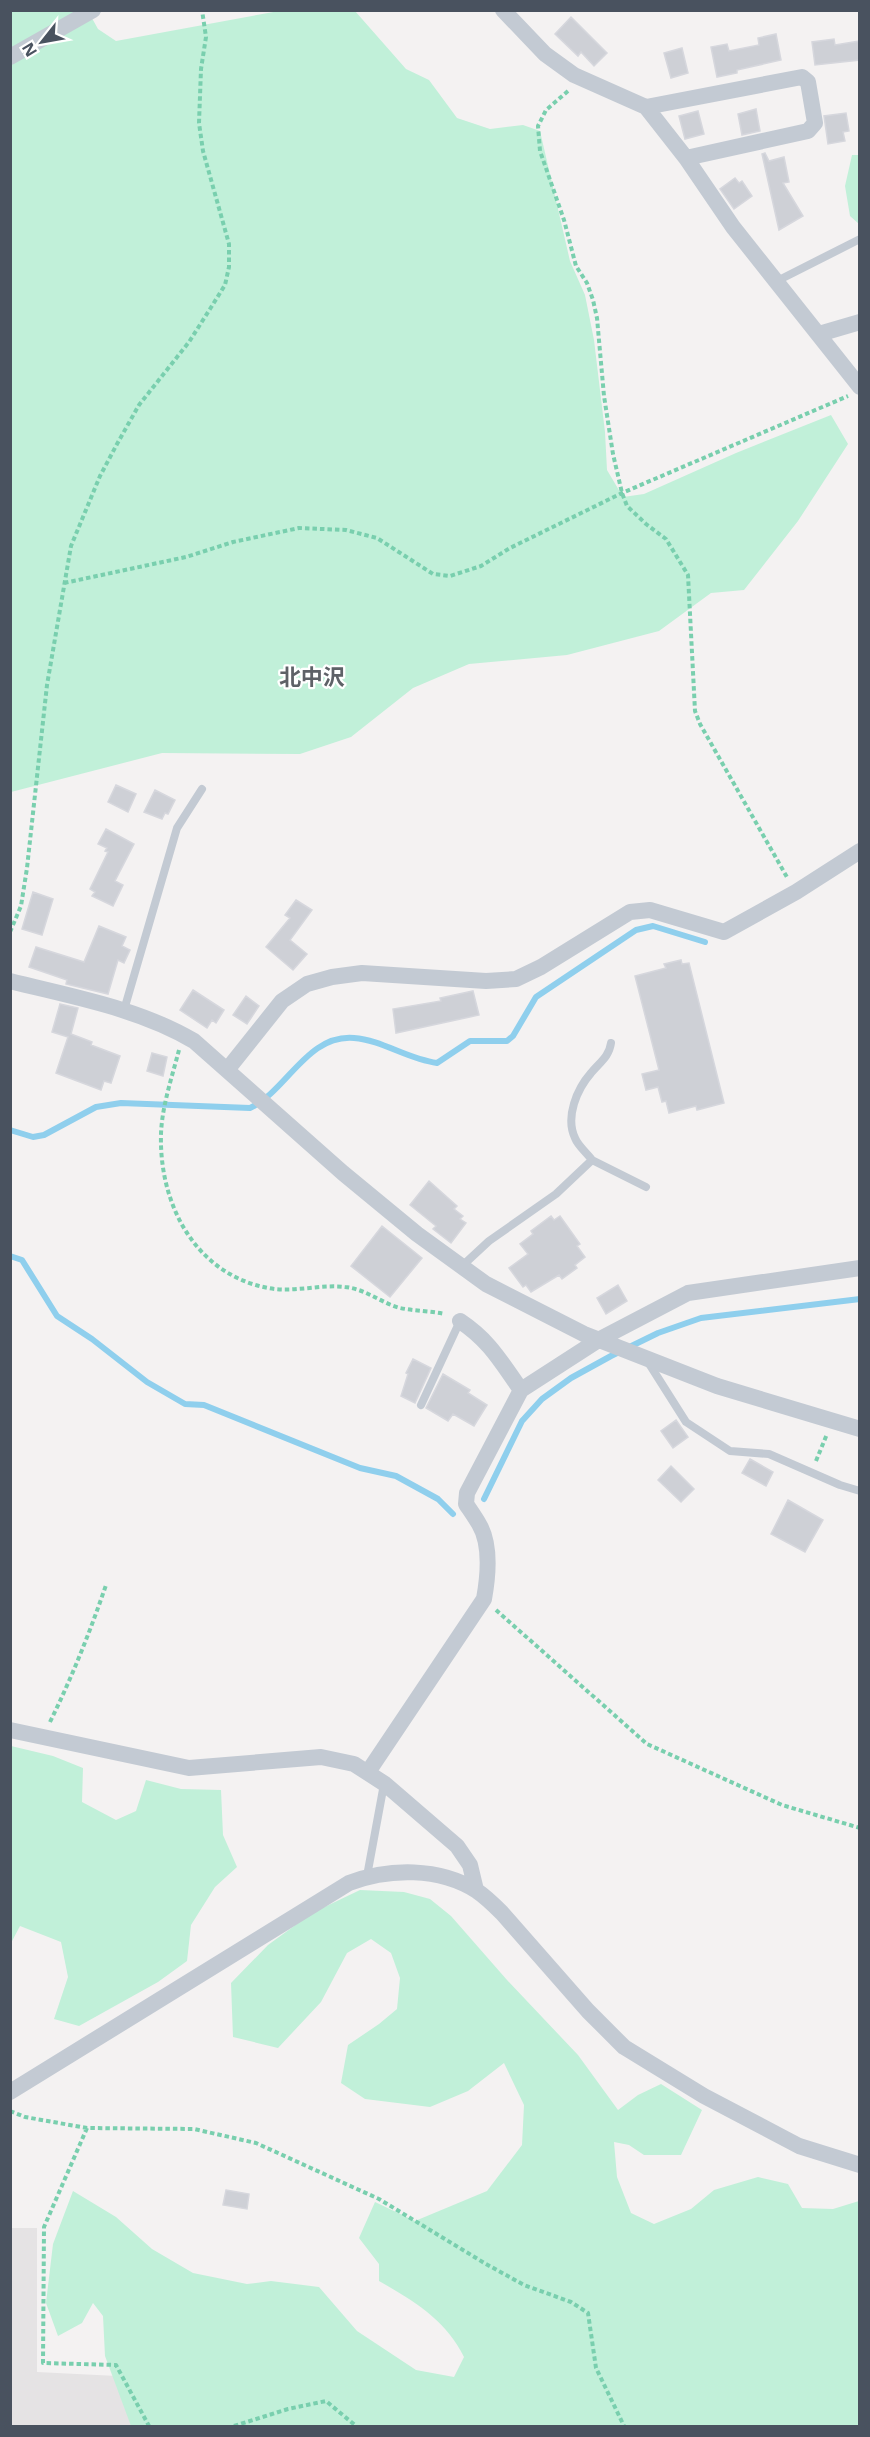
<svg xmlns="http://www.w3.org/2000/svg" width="870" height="2437" font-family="'Noto Sans','Noto Sans JP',sans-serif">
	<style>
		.education { fill: #e5e3e4 }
		.green { fill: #c1f0d9 }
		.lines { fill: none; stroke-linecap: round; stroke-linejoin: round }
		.stream { stroke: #8fcfed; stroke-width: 6 }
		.building { fill: #ced0d6; stroke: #d6d7dd; stroke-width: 1.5 }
		.path { stroke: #79cfae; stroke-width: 4; stroke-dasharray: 4.5 3; stroke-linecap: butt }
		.lane { stroke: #c3cad3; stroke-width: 8 }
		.street { stroke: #c3cad3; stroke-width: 16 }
		.labels { text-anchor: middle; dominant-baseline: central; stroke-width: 4.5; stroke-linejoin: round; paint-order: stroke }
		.neighbourhood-label { font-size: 22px; font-weight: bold; fill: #5e6167; stroke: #fff }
	</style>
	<rect width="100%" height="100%" fill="#f4f2f2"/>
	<path class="education" d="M11 2228H37V2372L117 2376 146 2426H11Z"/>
	<path class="green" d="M11 11H88L98 29 116 41 279 11H355L406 69 429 80 457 118 490 129 523 125 540 131 570 261 585 295 594 340 605 432 607 470 623 497 644 494 736 453 831 415 848 444 798 521 744 590 711 593 659 631 567 655 469 664 413 688 351 737 300 754 162 753 11 792Z
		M852 155H859V224L850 216 845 186Z
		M11 1746 53 1756 83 1768 82 1802 116 1820 136 1811 146 1780 181 1789 221 1790 223 1835 237 1867 215 1887 191 1925 187 1961 158 1982 79 2026 54 2019 68 1977 61 1942 20 1926 11 1943Z
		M360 1890 404 1892 430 1899 451 1916 507 1980 578 2055 618 2110 638 2095 661 2084 702 2110 681 2155H644L629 2145 614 2142 617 2177 631 2213 654 2224 691 2209 714 2190 758 2177 788 2184 802 2208 833 2209 859 2201V2426H131L105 2356 103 2316 93 2303 82 2323 58 2336 46 2303 53 2244 73 2191 116 2217 152 2249 193 2273 247 2284 271 2281 319 2287 357 2331 416 2370 454 2377 464 2357C446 2320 414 2301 379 2281V2264L359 2238 375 2202 415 2221 487 2191 522 2145 524 2105 504 2063 468 2091 430 2107 365 2099 341 2083 348 2045 379 2024 397 2009 400 1978 391 1953 371 1939 347 1953 321 2002 278 2048 233 2037 231 1983 268 1945 312 1913Z"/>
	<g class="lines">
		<path class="stream" d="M10 1130 33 1137 44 1135 96 1107 121 1103 250 1108C287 1091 307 1034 354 1038 382 1040 407 1059 437 1063L470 1041H507L513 1036 536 997 636 930 653 926 705 942
			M10 1256 22 1260 57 1316 92 1339 147 1382 185 1404 204 1405 360 1468 396 1476 438 1499 453 1514
			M484 1499 522 1421 542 1399 571 1378 611 1356 658 1333 701 1318 860 1299"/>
	</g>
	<path class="building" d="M571 17 607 53 594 66 581 52 578 56 555 34Z
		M776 34 781 60 737 70V73L717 77 711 47 727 44 729 51 759 45 758 38Z
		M834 39 835 45 860 41V60L815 65 812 42Z
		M682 48 688 73 671 78 664 53Z
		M756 109 760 131 742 135 738 114Z
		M698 111 704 134 685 139 679 116Z
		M846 113 849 131 843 132 845 141 828 144 824 116Z
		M765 153 769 161 784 157 789 182 783 183 803 216 779 230 762 154Z
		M735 178 739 183 742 181 752 196 734 209 720 189Z
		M116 785 136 794 128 812 108 802Z
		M155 790 175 800 168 814 165 813 162 819 144 812Z
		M106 829 134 844 115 881 123 885 113 906 92 896 95 892 90 889 108 852 105 851 107 848 98 844Z
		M33 892 53 899 42 935 22 929Z
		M296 900 312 910 290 940 307 954 293 970 266 947 290 918 285 915Z
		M99 926 126 937 122 946 130 950 124 963 118 960 108 994 66 984 67 980 29 967 36 947 84 962Z
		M681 960 682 964 689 963 724 1103 697 1110 696 1106 669 1113 666 1101 662 1102 658 1087 646 1090 642 1074 659 1070 635 976 666 968 664 964Z
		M193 990 224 1010 216 1023 212 1020 207 1028 180 1010Z
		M473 991 479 1015 396 1033 393 1009 441 1001 440 998Z
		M246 996 259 1006 247 1024 233 1015Z
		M60 1004 78 1008 71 1034 92 1042 91 1045 120 1056 111 1083 104 1081 101 1090 56 1073 68 1037 52 1032Z
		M152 1053 167 1057 163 1076 147 1071Z
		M429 1181 457 1206 454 1209 463 1216 460 1219 466 1223 451 1243 433 1229 436 1226 410 1205Z
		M551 1216 554 1220 560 1216 580 1244 577 1246 585 1257 575 1265 577 1268 562 1279 559 1275 531 1292 526 1285 523 1287 509 1268 528 1254 520 1244 533 1234 531 1231Z
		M382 1226 422 1258 390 1297 351 1266Z
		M618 1285 627 1301 606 1314 597 1298Z
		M413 1359 431 1368 415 1403 401 1396 408 1374 406 1373Z
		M443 1374 470 1390 468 1393 487 1405 474 1426 453 1414 448 1421 426 1408Z
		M676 1420 688 1437 673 1448 661 1431Z
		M750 1459 773 1472 766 1486 742 1473Z
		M671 1466 694 1489 681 1502 658 1480Z
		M788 1500 823 1520 805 1552 771 1534Z
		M226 2190 249 2194 247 2209 223 2205Z"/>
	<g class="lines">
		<path class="path" d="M568 91 546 110 538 126 540 151 564 220 576 266 587 283 593 300 597 318 604 396 613 454 622 493 627 506 646 524 666 539 688 575 695 711 700 724 788 879
			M64 583 186 557 233 542 299 528 346 530 377 538 433 574 450 576 481 566 510 548 622 493 848 396
			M10 932 21 906 27 868 47 685 71 546 100 476 117 444 139 405 189 342 210 309 225 285 229 267V244L203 151 199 123 201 69 206 37 202 10
			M179 1050C172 1077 162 1106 161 1134 159 1204 195 1274 268 1288 293 1293 320 1284 345 1287 366 1289 381 1303 400 1308 415 1311 431 1311 445 1314
			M816 1461 827 1434
			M496 1610 647 1744 782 1805 860 1828
			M50 1722C72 1677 90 1632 106 1585
			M10 2111 25 2117 87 2128 194 2129 256 2143 379 2199 486 2264 524 2285 571 2302 588 2313 596 2368 624 2426
			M87 2128 44 2227 43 2363 116 2365 149 2426
			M234 2426 288 2409 326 2401 356 2426"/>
		<path class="lane" d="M777 281 860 239
			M124 1010 177 828 202 789
			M592 1160 646 1187
			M461 1267 489 1241 556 1194 592 1160C587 1153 578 1146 575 1138 565 1117 577 1089 591 1073 600 1062 609 1057 611 1043
			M648 1362 686 1422 730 1451 769 1454 840 1485 860 1491
			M421 1405 460 1321
			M367 1876 384 1784"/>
		<path class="street" d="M503 10 545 54 574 75 646 107 686 158 733 227 860 387
			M10 57 93 10
			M646 107 802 77 808 82 815 123 808 131 686 158
			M819 334 860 322
			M10 981C73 997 138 1008 194 1041L343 1173 417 1234 486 1284 584 1334 717 1386 860 1429
			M227 1070 282 1001 307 984 332 977 362 973 486 981 516 979 541 967 630 912 650 910 724 932 796 892 860 851
			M460 1321C490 1341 501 1362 521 1390
			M10 1730 189 1768 321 1757 354 1764 385 1784 457 1846 470 1865 476 1890
			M368 1772 484 1599C488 1577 491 1544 479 1524 475 1517 470 1510 466 1504L467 1493 521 1390 600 1339 688 1293 860 1268
			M10 2092 349 1883C389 1868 439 1867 477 1891 486 1897 494 1905 502 1913L588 2011 624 2047 704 2096 799 2146 860 2165"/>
	</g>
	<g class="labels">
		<g class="neighbourhood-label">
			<text x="312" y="676">北中沢</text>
		</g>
	</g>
	<rect width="870" height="2437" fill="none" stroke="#49525f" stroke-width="24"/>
	<g transform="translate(42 42) rotate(239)" stroke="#ffffff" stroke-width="4.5" paint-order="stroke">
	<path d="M0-4.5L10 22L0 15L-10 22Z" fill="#49525f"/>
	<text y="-9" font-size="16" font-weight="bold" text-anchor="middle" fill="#49525f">N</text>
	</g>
</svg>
